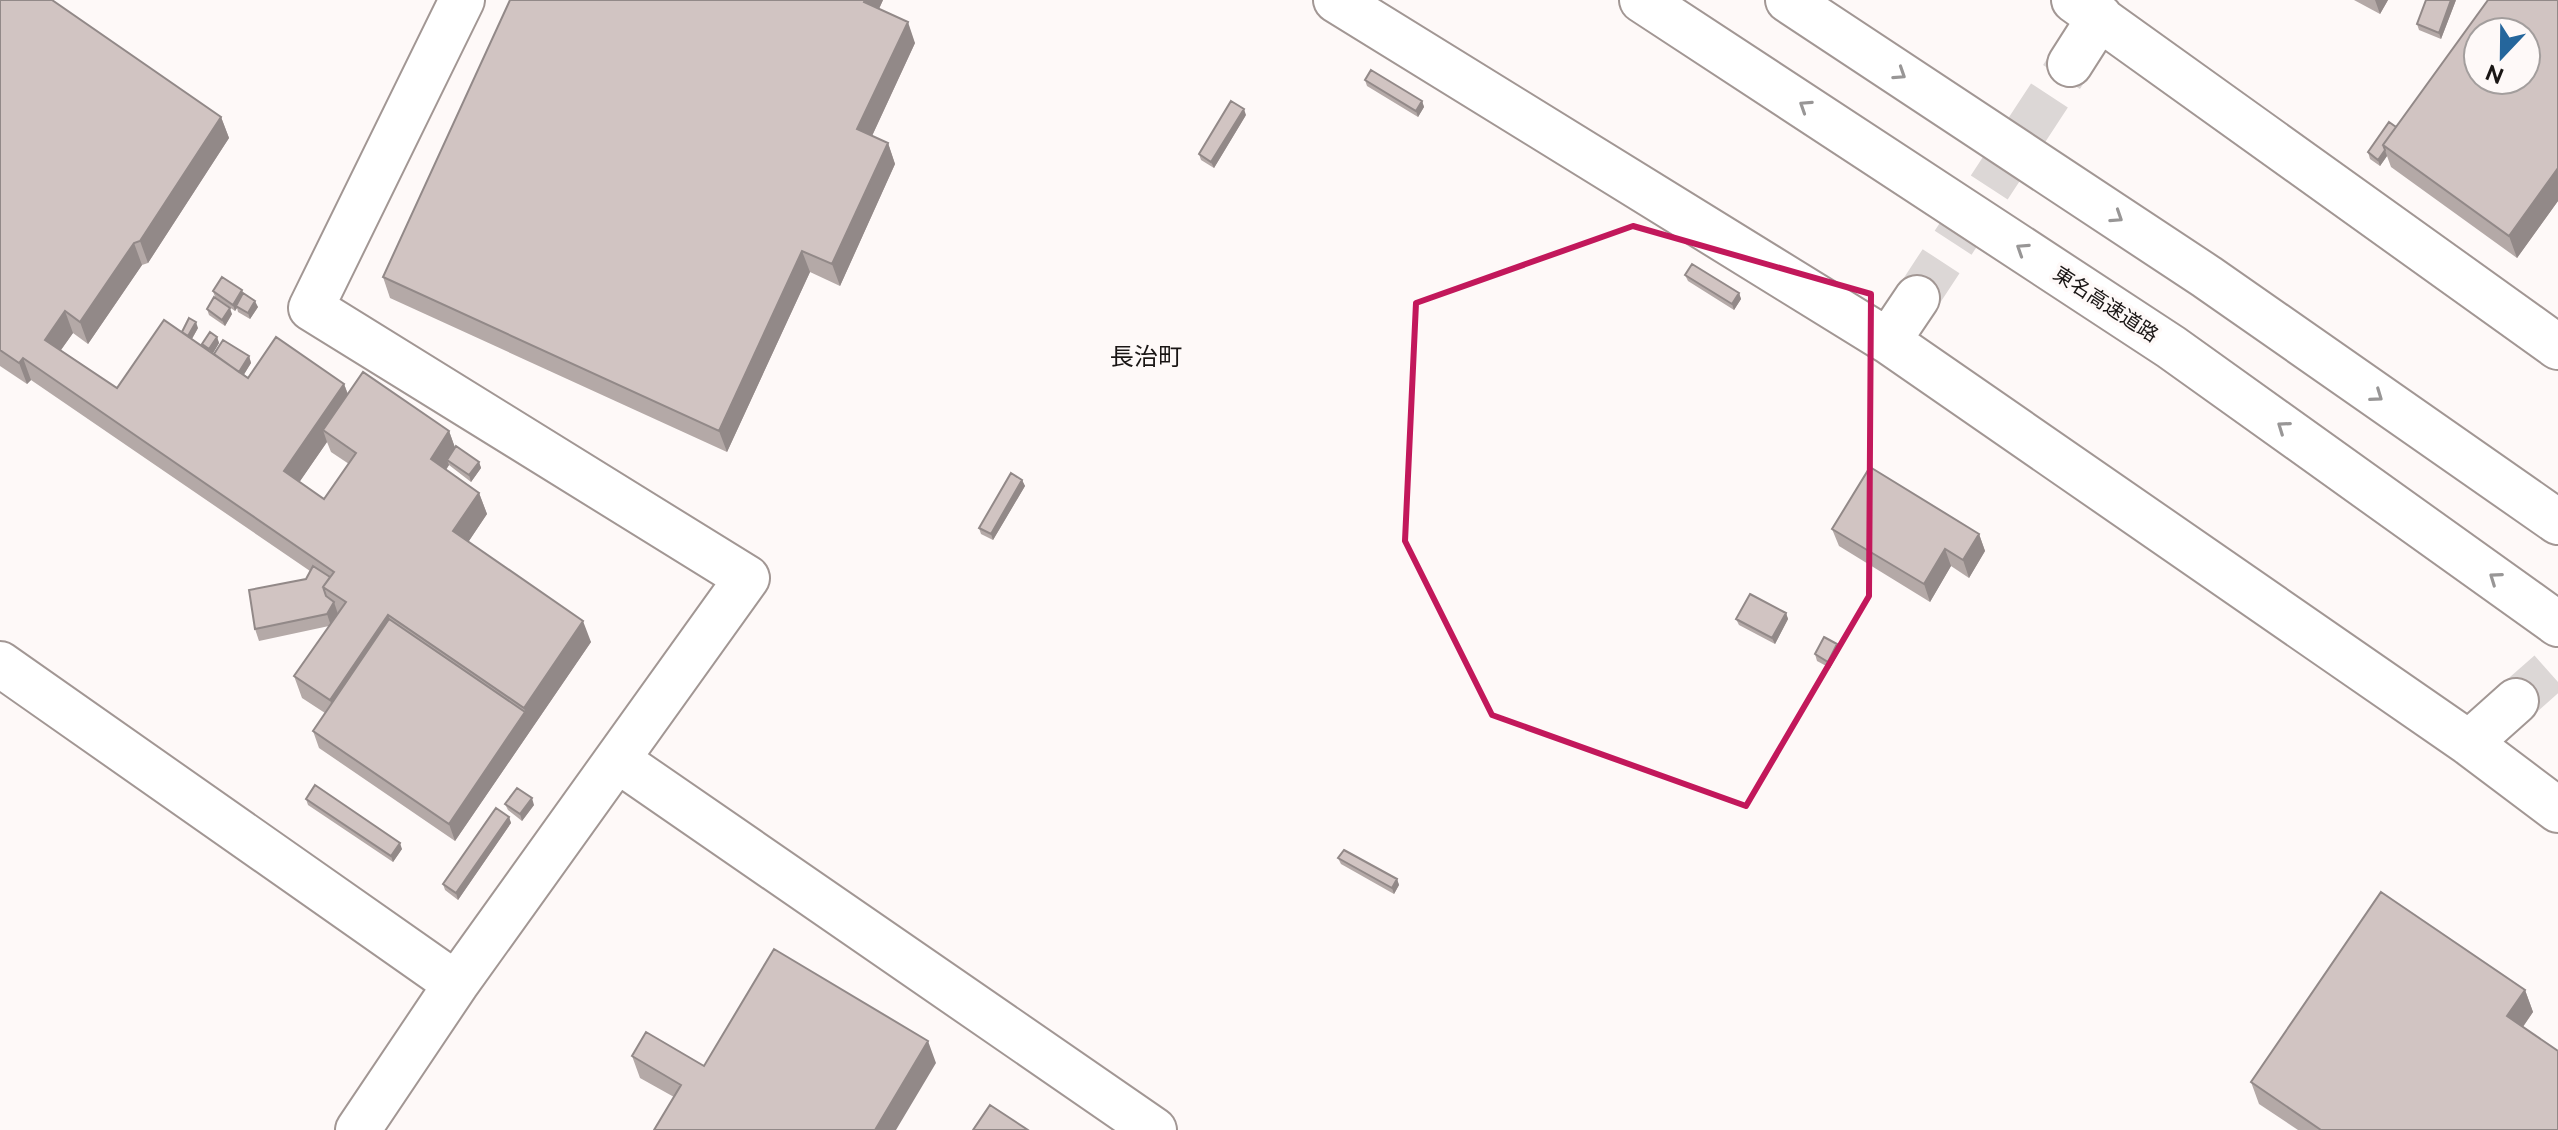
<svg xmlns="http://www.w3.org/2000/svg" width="2558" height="1130" font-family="Raleway,'Noto Sans JP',sans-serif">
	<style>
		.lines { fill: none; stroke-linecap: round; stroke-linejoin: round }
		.minor-tunnel { stroke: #dcd7d6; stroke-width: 44; stroke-dasharray: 44 22; stroke-linecap: butt }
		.minor-casing { stroke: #a29794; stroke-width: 48 }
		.highway-casing { stroke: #a29794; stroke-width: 48 }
		.minor { stroke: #fff; stroke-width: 44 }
		.highway { stroke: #fff; stroke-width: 44 }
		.wall { fill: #b4a9a7; fill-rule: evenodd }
		.shaded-wall { fill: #928988 }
		.building { fill: #d1c4c2; stroke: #928988; stroke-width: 2; fill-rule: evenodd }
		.oneway { stroke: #989696 }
		.marked { fill: none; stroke: #c2185b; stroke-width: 6; stroke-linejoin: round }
		.labels { text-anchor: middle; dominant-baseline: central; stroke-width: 7; stroke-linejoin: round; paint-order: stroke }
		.street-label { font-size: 20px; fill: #1a1615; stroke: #fef9f8 }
		.quarter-label { font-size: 24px; fill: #1a1615; stroke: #fef9f8 }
	</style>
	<rect width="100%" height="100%" fill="#fef9f8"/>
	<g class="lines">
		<path class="minor-tunnel" d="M1917 298 2070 64
			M2516 701 2558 664"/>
		<defs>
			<path id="minor" d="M1336 0 1888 341 2469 743 2558 810
				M2074 0 2558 347
				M2070 64 2100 17
				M1888 341 1917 298
				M0 664 456 984
				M2469 743 2516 701
				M619 761 1154 1130
				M358 1130 456 984 747 578 311 308 462 0"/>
			<path id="highway" d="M1642 0 2171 347 2558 624
				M1788 0 2207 277 2558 522"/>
		</defs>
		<use href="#minor" class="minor-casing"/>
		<use href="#highway" class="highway-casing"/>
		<use href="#minor" class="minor"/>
		<use href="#highway" class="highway"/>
	</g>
	<path class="wall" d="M0 0 221 117 229 138 148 263 142 265 88 344 73 333 61 350 117 388 182 332 198 328 192 339 202 346V344L217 337 219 343 213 353 249 356 251 363 244 374 248 378 344 384 348 394 449 431 455 448 479 462 481 468 471 482 449 465 446 470 479 493 487 514 468 542 591 642 455 841 319 748 313 731 325 713 302 698 294 676 329 626 259 641 255 629 306 579 310 571 31 380 27 384 0 366ZM327 442 331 452 349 464 324 499 299 482Z
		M510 0H883L879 9 915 43 872 136 888 143 895 164 840 286 810 272 727 452 390 298 383 277Z
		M2354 0H2388L2380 14Z
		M2456 0 2441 39 2419 30 2417 24Z
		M2558 0V201L2517 258 2391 167 2387 156 2380 166 2370 159 2368 152 2396 127Z
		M1365 80 1422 101 1424 107 1418 117 1367 86Z
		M1246 115 1214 168 1201 160 1199 154Z
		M1685 275 1739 293 1741 299 1734 310 1688 281Z
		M213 291 243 293 258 307 250 319 238 312 237 308 235 311 215 297Z
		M207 309 232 314 225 326 209 315Z
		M1022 480 1025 486 993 540 981 534 979 528Z
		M1832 529 1979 534 1985 551 1969 578 1951 566 1930 602 1839 546Z
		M1786 613 1788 619 1775 644 1739 625 1736 619Z
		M1840 650 1830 668 1817 661 1815 654Z
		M306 799 402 849 393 862 308 805Z
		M505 804 534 805 522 821 508 810Z
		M509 817 511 823 458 900 445 890 443 884Z
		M1338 858 1397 879 1399 885 1394 894 1341 864Z
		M2525 990 2533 1012 2523 1027 2558 1130H2298L2259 1104 2251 1082Z
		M632 1056 704 1066 936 1063 674 1097 640 1078Z"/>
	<path class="shaded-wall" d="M865 0H883L872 24 864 2Z
		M2375 0H2388L2380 14Z
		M2451 0H2456L2441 39 2439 33Z
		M908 22 915 43 865 151 857 129Z
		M1422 101 1424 107 1418 117 1416 111Z
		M1244 109 1246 115 1214 168 1211 162Z
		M221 117 229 138 148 263 140 241Z
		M888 143 895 164 840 286 832 264Z
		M2385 150 2387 156 2380 166 2378 160Z
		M2558 168V201L2517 258 2509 236Z
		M134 243 142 265 88 344 80 322Z
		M802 251 810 272 727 452 719 431Z
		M242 290 244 296 236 306 237 308 235 311 233 305Z
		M1739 293 1741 299 1734 310 1732 304Z
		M255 301 258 307 250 319 248 313Z
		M230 308 232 314 225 326 222 320Z
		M65 311 73 333 53 361 45 340Z
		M196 322 198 328 190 342 188 336Z
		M217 337 219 343 212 355 209 349Z
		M249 356 251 363 240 381 237 375Z
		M23 358 31 380 27 384 19 363Z
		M344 384 352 406 323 430 327 442 292 493 284 471Z
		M449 431 457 453 447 460 449 465 438 481 431 459Z
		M479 462 481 468 471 482 469 475Z
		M1022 480 1025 486 993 540 991 534Z
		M479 493 487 514 461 553 453 531Z
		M1979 534 1985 551 1969 578 1963 560Z
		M1945 549 1951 566 1930 602 1924 584Z
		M334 602 338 614 331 626 327 614Z
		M1786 613 1788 619 1775 644 1772 638Z
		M388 615 396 636 337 721 330 700Z
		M583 621 591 642 455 841 449 824 525 712 524 708Z
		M1837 644 1840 650 1830 668 1828 662Z
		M532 798 534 805 522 821 520 814Z
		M509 817 511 823 458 900 456 893Z
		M400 843 402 849 393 862 391 856Z
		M1397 879 1399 885 1394 894 1392 888Z
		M2525 990 2533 1012 2515 1038 2507 1016Z
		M928 1041 936 1063 896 1130H875Z"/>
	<path class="building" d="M0 0H52L221 117 140 241 134 243 80 322 65 311 45 340 117 388 164 320 248 378 276 337 344 384 284 471 324 499 356 453 323 430 363 372 449 431 431 459 479 493 453 531 583 621 524 708 388 615 330 700 294 676 346 602 323 587 334 572 23 358 19 363 0 350Z
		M510 0H865L864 2 908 22 857 129 888 143 832 264 802 251 719 431 383 277Z
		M2426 0H2451L2439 33 2417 24Z
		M2488 0H2558V168L2509 236 2383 145ZM2478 32H2526V80H2478Z
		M1371 70 1422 101 1416 111 1365 80Z
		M1231 101 1244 109 1211 162 1199 154Z
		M2389 122 2396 127 2383 145 2385 150 2378 160 2368 152Z
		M1692 264 1739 293 1732 304 1685 275Z
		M222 277 242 290 233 305 213 291Z
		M243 293 255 301 248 313 236 306Z
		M214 297 230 308 222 320 207 309Z
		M189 318 196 322 188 336 182 332Z
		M210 332 217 337 209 349 202 344Z
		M223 340 249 356 239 372 214 354Z
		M456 446 479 462 469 475 447 460Z
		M1870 467 1979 534 1963 560 1945 549 1924 584 1832 529Z
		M1011 473 1022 480 991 534 979 528Z
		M313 566 330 577 323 587 326 596 334 602 327 614 255 629 249 590 306 579Z
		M1750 594 1786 613 1772 638 1736 619Z
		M389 619 525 712 449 824 313 731Z
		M1824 637 1837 644 1828 662 1815 654Z
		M315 785 400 843 391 856 306 799Z
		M517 788 532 798 520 814 505 804Z
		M496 808 509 817 456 893 443 884Z
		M1344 850 1397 879 1392 888 1338 858Z
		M2381 892 2525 990 2507 1016 2558 1051V1130H2321L2251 1082Z
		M774 949 928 1041 875 1130H654L681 1085 632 1056 646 1032 704 1066Z
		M990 1105 1028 1130H973Z"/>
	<defs><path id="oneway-chevron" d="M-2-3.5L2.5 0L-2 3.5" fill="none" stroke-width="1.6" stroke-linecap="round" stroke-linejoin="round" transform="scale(2)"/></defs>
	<g class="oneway">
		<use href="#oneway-chevron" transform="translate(1900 74) rotate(33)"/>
		<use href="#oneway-chevron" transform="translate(1805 106) rotate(-147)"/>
		<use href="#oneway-chevron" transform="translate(2117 217) rotate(33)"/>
		<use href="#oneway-chevron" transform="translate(2022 249) rotate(-147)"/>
		<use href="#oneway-chevron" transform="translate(2377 396) rotate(35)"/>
		<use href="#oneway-chevron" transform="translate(2283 427) rotate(-145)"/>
		<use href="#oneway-chevron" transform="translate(2495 578) rotate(-145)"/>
	</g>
	<path class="marked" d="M1633 226 1871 294 1869 596 1746 806 1492 715 1405 541 1416 303Z"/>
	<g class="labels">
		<g class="street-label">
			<text transform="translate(2106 304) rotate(33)">東名高速道路</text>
		</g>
		<g class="quarter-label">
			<text x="1146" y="356">長治町</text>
		</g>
	</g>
	<g transform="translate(2502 56) rotate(202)"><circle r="38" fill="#fef9f8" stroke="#a39e9d" stroke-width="2"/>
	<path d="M0-6L14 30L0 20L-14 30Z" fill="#25669c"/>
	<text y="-12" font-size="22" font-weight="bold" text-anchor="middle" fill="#1a1615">N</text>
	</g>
</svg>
